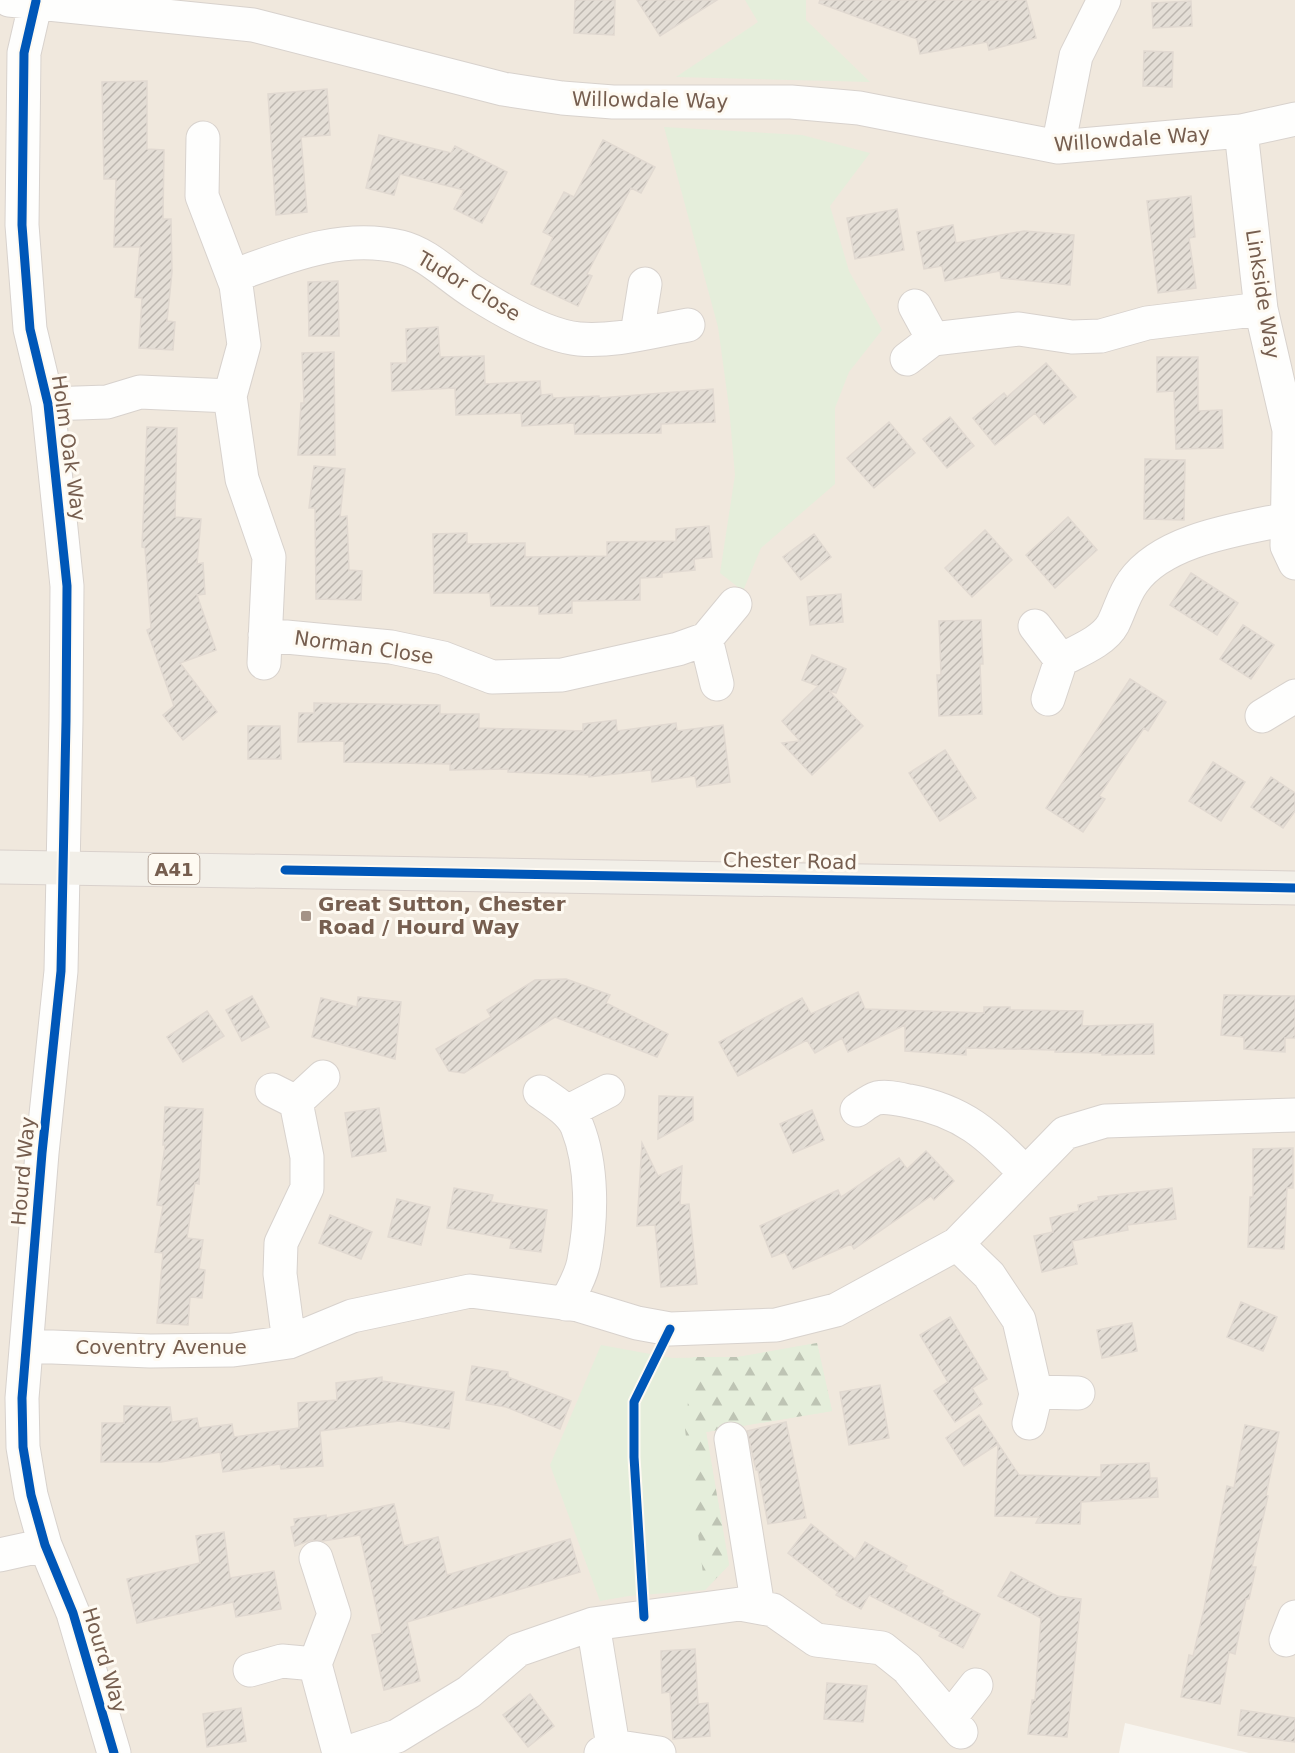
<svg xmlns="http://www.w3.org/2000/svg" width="1295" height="1753" font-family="'DejaVu Sans',sans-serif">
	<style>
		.residential { fill: #f0e8dd }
		.green { fill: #e5eedb }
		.forest { fill: url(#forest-firs) }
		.building { fill: url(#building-hatch); stroke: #e1d9d1; stroke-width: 1.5 }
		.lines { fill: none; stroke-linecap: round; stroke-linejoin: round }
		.minor-casing { stroke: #d8d2cd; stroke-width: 35 }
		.major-casing { stroke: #d9d1cc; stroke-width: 35 }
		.minor { stroke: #fefefd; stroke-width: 33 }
		.major { stroke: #f2efe8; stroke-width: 33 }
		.cycleway-casing { stroke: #fefaf2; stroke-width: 13 }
		.cycleway { stroke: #0057b8; stroke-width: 9 }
		.poi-dot { fill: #a49387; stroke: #fefaf2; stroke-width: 2 }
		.labels { text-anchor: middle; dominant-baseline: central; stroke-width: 6; stroke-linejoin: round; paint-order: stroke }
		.shield { fill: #fefaf2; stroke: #9f8d80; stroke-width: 1.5 }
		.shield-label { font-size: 18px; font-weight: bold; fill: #765e4f }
		.street-label { font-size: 20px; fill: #765e4f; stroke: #fefaf2 }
		.poi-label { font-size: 20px; font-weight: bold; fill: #765e4f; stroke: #fefaf2; text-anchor: start }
	</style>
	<defs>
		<pattern id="forest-firs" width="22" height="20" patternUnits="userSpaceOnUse" patternTransform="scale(1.5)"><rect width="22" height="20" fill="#e5eedb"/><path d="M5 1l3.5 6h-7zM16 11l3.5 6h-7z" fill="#bec4b4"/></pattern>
		<pattern id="building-hatch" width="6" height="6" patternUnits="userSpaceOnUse" patternTransform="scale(1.5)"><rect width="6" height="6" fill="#e4ded6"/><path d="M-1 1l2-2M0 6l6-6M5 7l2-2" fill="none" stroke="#bdb7b0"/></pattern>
	</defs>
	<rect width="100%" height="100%" fill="#f8f5ef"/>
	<path class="residential" d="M0 0H1295V1753H1249L1125 1723 1119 1753H0Z"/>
	<path class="green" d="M745 0H806V20L870 82 676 77 758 22Z
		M664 127 802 135 870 153 830 206 849 271 882 330 849 372 835 408V484L761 548 743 591 720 573 735 475 729 407 718 327Z
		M817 1343 832 1411 706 1432 729 1565 705 1590 629 1596 600 1601 550 1465 601 1345 672 1358 738 1357Z"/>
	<path class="forest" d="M817 1343 832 1411 706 1432 729 1565 705 1590 685 1429 693 1357H738Z"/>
	<path class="building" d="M575 0H615L614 35 574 33Z
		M637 0H717L660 36Z
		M820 0H1026L1036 38 989 50 987 42 920 54 917 39 819 3Z
		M1191 1 1192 26 1153 28 1152 3Z
		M1144 51 1173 52 1172 87 1143 86Z
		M147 81V149L164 150 163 219H171L172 272 167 321 175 322 173 350 139 348 142 298 135 297 140 247H114L116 179H104L102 82Z
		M327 89 330 135 301 137 307 212 276 215 268 94Z
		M379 135 451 153 455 146 507 172 482 223 454 209 464 190 400 174 394 195 366 188Z
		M603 140 655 167 641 193 631 188 587 274 592 276 578 306 531 284 553 237 543 232 564 192 574 197Z
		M1191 196 1195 237 1189 238 1196 288 1158 293 1147 201Z
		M897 209 904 250 855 259 847 218Z
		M953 225 956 243 1024 231 1074 235 1070 285 1001 278 1000 271 945 281 942 266 924 269 917 232Z
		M338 281 339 336H309L308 282Z
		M438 327 440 357 484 356 485 384 540 381 541 395 552 394 553 398 599 396V398L713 389 715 422 661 424V433L575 434 574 423 522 426 521 413 456 415 455 388 392 391 391 363H407L406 329Z
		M334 352 335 455H298L301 403H304L302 353Z
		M1157 357H1198V411L1222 410 1223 448 1176 449 1174 391 1157 392Z
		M1046 363 1076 397 1044 424 1035 413 995 445 973 418 1004 393 1007 397Z
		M950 417 974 446 947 468 923 439Z
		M889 422 915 453 874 488 847 458Z
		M147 427 177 428 175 517 201 519 197 564 203 563 205 594 197 595 216 650 180 663 217 712 183 740 163 715 174 706 147 630 151 628 145 548 142 547Z
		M1145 459 1185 460 1184 520 1144 519Z
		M314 466 345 469 340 517 347 516 349 570 362 571 361 600 316 599 315 508H309Z
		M1068 517 1097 550 1055 588 1026 555Z
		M709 526 712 557 694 559 695 570 662 573V577L640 578V600L572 601V613L539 614V606H491L490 593H434L433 534 467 533V544L525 543V557L607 556V542L676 541V529Z
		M985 530 1012 560 972 597 945 568Z
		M814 534 831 557 801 580 783 557Z
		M1191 573 1238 603 1217 635 1170 605Z
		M841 594 843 622 810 625 807 597Z
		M981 620 983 664H980L982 714 939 716 937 675H941L939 621Z
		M1243 625 1274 645 1251 679 1220 659Z
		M812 655 846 669 836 693 828 690 863 726 812 775 782 743 800 741 782 721 818 686 802 680Z
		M1130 679 1166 702 1148 731 1144 728 1099 796 1105 799 1083 832 1046 808Z
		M314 703 440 705V714H479V728L583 731V724L616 720 617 731 676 723 677 731 723 725 730 782 697 787 695 776 652 782 651 770 589 777V775L508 772V769L450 770V764L344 762V741L298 742 299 713H314Z
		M248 726H280L281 759H248Z
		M945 750 976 798 940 821 909 773Z
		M1213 762 1245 782 1221 821 1189 801Z
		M1271 777 1295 793V811L1283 828 1251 807Z
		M566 979 610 995 606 1003 668 1034 657 1057 555 1017 464 1073 449 1071 436 1049 491 1017 487 1010 535 980Z
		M858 992 865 1009 984 1013V1007H1010V1010L1083 1011 1082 1026 1153 1024 1154 1054 1102 1055V1053L1055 1052V1050L966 1048V1055L905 1051V1025L848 1052 842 1038 815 1053 807 1040 738 1076 719 1042 802 998 811 1014Z
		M1224 995 1295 996V1038H1285V1052L1244 1049V1037L1221 1035Z
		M252 996 269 1027 242 1041 226 1010Z
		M358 997 401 1002 395 1059 312 1037 321 998 357 1007Z
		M207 1011 224 1036 183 1062 167 1037Z
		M659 1096 693 1097V1120L658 1139Z
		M165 1107 203 1109 199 1184 195 1183 187 1238 203 1240 199 1269 205 1270 202 1298 190 1297 188 1325 157 1323 163 1253 155 1252 163 1206 157 1205 165 1145H163Z
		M379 1108 386 1151 352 1157 345 1113Z
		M812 1110 824 1140 793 1153 780 1124Z
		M642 1143 658 1176 682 1166 680 1205 689 1204 697 1284 661 1287 655 1225 637 1226Z
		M1293 1148V1188H1287L1284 1249 1248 1247 1250 1197H1253V1149Z
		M926 1151 954 1181 934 1200 931 1196 854 1249 851 1244 793 1269 785 1252 772 1257 760 1226 838 1190 841 1197 899 1158 907 1169Z
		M454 1188 493 1195 491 1202 547 1210 541 1252 510 1248 512 1239 447 1228Z
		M1172 1188 1176 1219 1127 1225 1128 1230 1072 1241 1077 1264 1042 1272 1034 1236 1053 1232 1050 1218 1079 1211 1078 1205 1099 1200 1098 1197Z
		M397 1199 430 1207 421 1245 388 1237Z
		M330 1215 372 1232 361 1259 319 1243Z
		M1241 1302 1277 1317 1263 1351 1227 1337Z
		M950 1317 987 1379 972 1388 982 1404 955 1422 934 1391 948 1382 920 1335Z
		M1132 1323 1137 1351 1102 1358 1097 1330Z
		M472 1366 508 1372V1377L571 1401 560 1429 506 1407 466 1400Z
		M382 1377V1381L454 1392 449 1429 399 1421 320 1431 323 1466 281 1469 280 1464 223 1472 220 1452 161 1462H101L102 1423H124V1406L170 1407 172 1422 197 1418 199 1428 232 1424 234 1437 299 1428 298 1403 337 1400 336 1383Z
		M880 1385 889 1438 849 1445 840 1392Z
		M979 1415 1019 1475 1101 1477V1465L1149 1463 1150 1478H1157L1158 1497 1081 1502 1080 1524 1036 1523 1039 1517 995 1516 998 1444 964 1466 946 1438Z
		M786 1422 806 1518 768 1524 758 1470H756L747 1431Z
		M1245 1425 1279 1432 1266 1495 1268 1496 1252 1567H1256L1249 1599H1246L1235 1654 1229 1652 1220 1704 1181 1697 1189 1655 1193 1656 1204 1609 1227 1486 1234 1488Z
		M394 1504 404 1546 438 1537 447 1575 570 1539 580 1572 407 1622 420 1681 384 1690 372 1635 382 1633 360 1535 323 1541 311 1540 295 1546 291 1527 295 1526 294 1519 326 1515V1518Z
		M811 1524 855 1559 865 1542 907 1566 904 1571 943 1591 941 1594 980 1614 963 1648 939 1636 941 1632 869 1595 861 1609 836 1595 838 1592 788 1553Z
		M224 1532 230 1578 274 1571 281 1609 236 1617 233 1602 137 1623 127 1579 200 1563 196 1536Z
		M1011 1572 1057 1596 1081 1599 1067 1737 1028 1734 1032 1700H1035L1041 1618 998 1596Z
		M695 1649 698 1704 708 1703 710 1736 673 1739 670 1692 662 1693 661 1651Z
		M827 1683 867 1686 863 1722 824 1719Z
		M530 1694 554 1726 528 1747 503 1715Z
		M241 1708 246 1741 207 1747 203 1714Z
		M1241 1710 1295 1718V1742L1238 1735Z"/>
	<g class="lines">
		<defs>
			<path id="minor" d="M9 0 253 25 503 89 562 98 613 102H791L859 108 1058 147 1241 131 1295 119
				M36 1 24 53 22 225 30 329 48 404 67 586 66 721 61 971 42 1153 22 1398 23 1447 31 1495 45 1545 73 1613 114 1753
				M1241 131 1261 309 1289 430 1287 546 1295 563
				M203 138 202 196 236 285 244 345 230 396 242 479 269 557 264 663
				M1058 147 1076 56 1104 0
				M233 276C288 256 342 233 401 247 429 254 450 278 475 293 502 310 547 336 579 339 616 342 652 331 688 325
				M915 306 933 339
				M637 334 645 284
				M907 359 933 339 1019 329 1072 337 1101 336 1147 323 1261 309
				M48 404 107 402 140 392 230 396
				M1035 626 1061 660
				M265 635 391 647 443 658 492 677 562 675 678 649 706 639 735 604
				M706 639 717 684
				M1048 699 1061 660C1078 651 1104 641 1113 624 1120 610 1124 594 1133 582 1163 539 1240 529 1287 519
				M1262 716 1295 696
				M272 1090 296 1102 307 1157V1188L281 1243 280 1274 289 1342
				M540 1092C553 1101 570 1111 577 1126 593 1166 592 1219 584 1260 582 1275 572 1290 566 1304
				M296 1102 323 1077
				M857 1110C863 1106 870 1100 877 1098 887 1096 899 1099 909 1101 963 1111 989 1135 1025 1173
				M567 1112 608 1091
				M957 1244 989 1275 1019 1320 1036 1394 1029 1423
				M28 1346 150 1351 233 1350 289 1342 352 1316 470 1291 578 1305 637 1323 670 1329 776 1325 836 1310 957 1244 1065 1133 1105 1121 1295 1115
				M1036 1392 1078 1393
				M731 1439 758 1607
				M0 1555 45 1545
				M593 1624 613 1746 601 1753
				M1286 1640 1295 1617
				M315 1664 334 1614 316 1558
				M250 1670 282 1661 315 1664 339 1753
				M950 1718 976 1685
				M613 1746 659 1753
				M346 1753 397 1736 469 1692 518 1650 593 1624 740 1604 773 1610 816 1640 882 1648 907 1668 961 1732"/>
			<path id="major" d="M0 867 1295 888"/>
		</defs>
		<use href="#minor" class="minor-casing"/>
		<use href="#major" class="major-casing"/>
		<use href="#minor" class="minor"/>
		<use href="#major" class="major"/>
		<defs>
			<path id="cycleway" d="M36 1 24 53 22 225 30 329 48 404 67 586 66 721 61 971 42 1153 22 1398 23 1447 31 1495 45 1545 73 1613 114 1753
				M285 870 1295 888
				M644 1617 634 1457V1402L670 1329"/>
		</defs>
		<use href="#cycleway" class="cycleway-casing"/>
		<use href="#cycleway" class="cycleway"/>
	</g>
	<rect class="poi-dot" x="300" y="910" width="12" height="12" rx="3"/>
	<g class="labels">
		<rect class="shield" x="148.5" y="854" width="51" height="30" rx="4.5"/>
		<g class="shield-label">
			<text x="174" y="869">A41</text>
		</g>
		<g class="street-label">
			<text transform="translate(650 100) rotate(1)">Willowdale Way</text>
			<text transform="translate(1132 139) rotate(-4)">Willowdale Way</text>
			<text transform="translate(469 286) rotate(31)">Tudor Close</text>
			<text transform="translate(1263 294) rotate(81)">Linkside Way</text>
			<text transform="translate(69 448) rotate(82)">Holm Oak Way</text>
			<text transform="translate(364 647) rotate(8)">Norman Close</text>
			<text transform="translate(790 861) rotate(1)">Chester Road</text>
			<text transform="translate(23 1171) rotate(-85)">Hourd Way</text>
			<text x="161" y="1347">Coventry Avenue</text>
			<text transform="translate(105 1660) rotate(73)">Hourd Way</text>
		</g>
		<g class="poi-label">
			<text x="318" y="904">Great Sutton, Chester<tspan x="318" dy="23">Road / Hourd Way</tspan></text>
		</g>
	</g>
</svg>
